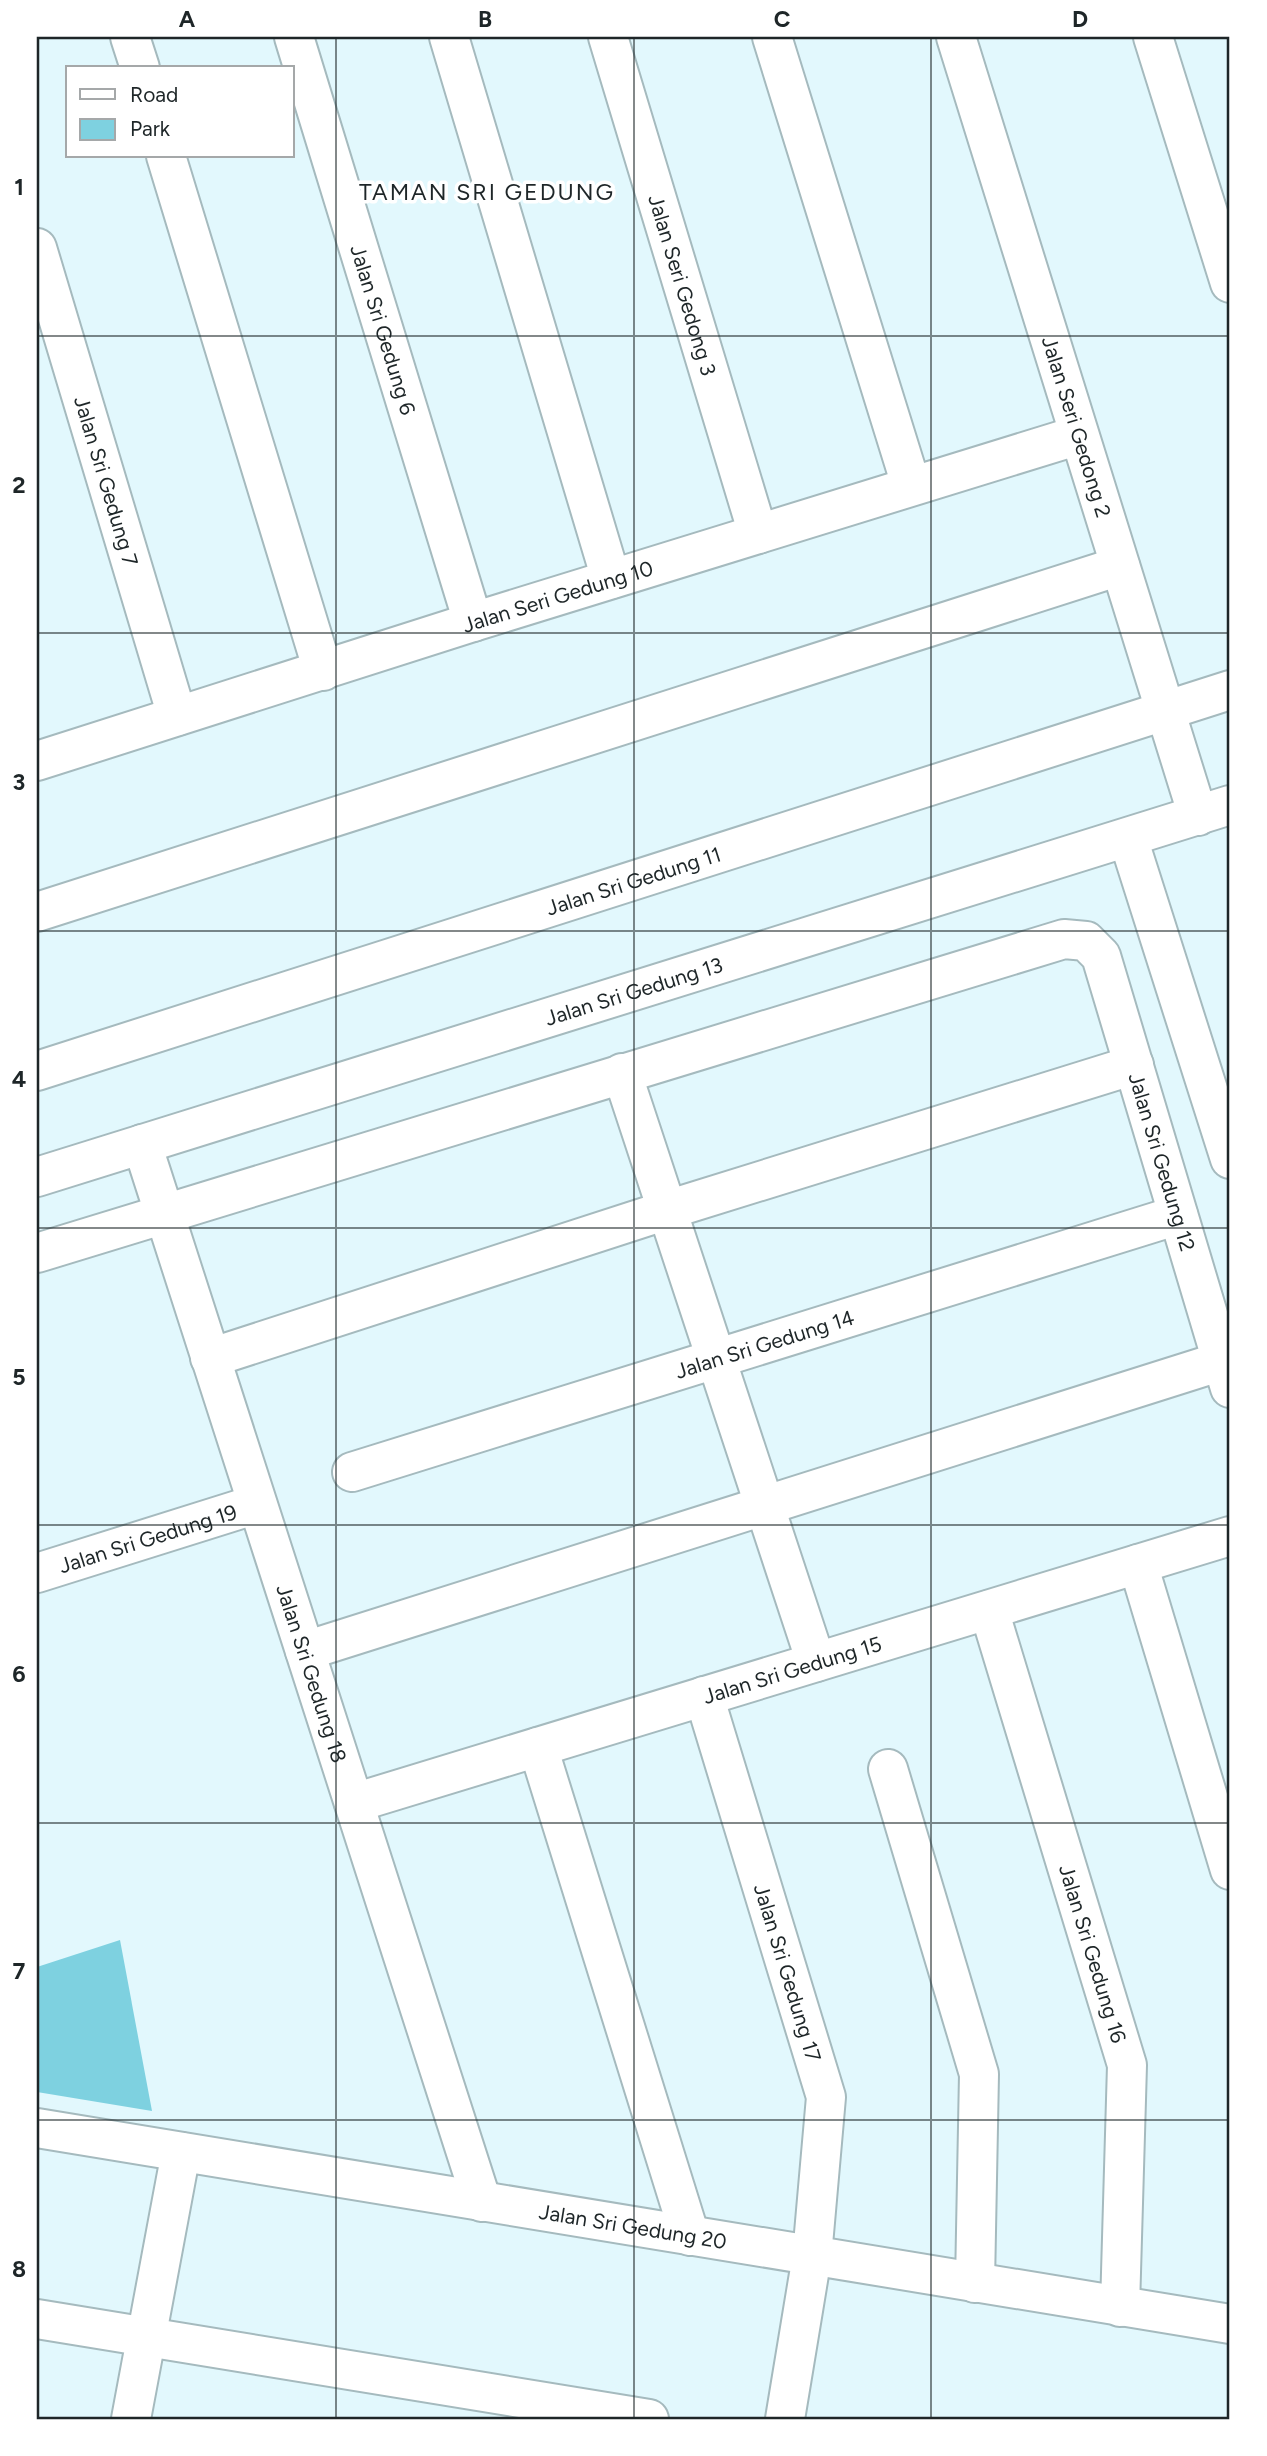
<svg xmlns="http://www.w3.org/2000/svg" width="1267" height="2456" font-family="Figtree,sans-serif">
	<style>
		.green { fill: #7ed1e0 }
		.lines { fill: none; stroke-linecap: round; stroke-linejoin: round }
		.minor-casing { stroke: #a5babe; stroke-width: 42 }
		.minor { stroke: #fff; stroke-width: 38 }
		.grid { fill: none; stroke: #1e2628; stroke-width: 2; stroke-opacity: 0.55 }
		.labels { text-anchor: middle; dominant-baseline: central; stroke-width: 7; stroke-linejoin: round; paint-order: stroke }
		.street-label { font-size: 21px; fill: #1e2628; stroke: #fff }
		.neighbourhood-label { font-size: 23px; letter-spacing: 2px; fill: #1e2628; stroke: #fff }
		.neatline { fill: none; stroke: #1e2628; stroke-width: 2.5 }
		.grid-label { font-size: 23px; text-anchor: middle; font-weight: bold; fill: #1e2628 }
	</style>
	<rect width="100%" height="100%" fill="#e2f8fd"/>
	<path class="green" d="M120 1940 152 2111 37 2092V1967Z"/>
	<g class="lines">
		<defs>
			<g id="minor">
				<path d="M130 37 140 68"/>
				<path id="s1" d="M294 37 473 622"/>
				<path d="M449 37 611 579"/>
				<path id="s2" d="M608 37 758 534"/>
				<path d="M772 37 911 485"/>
				<path id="s3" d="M956 37 1198 816"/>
				<path d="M1153 37 1230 283"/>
				<path d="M166 156 323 671"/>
				<path id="s4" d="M37 248 177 716"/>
				<path id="s5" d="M37 761 473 622 1079 435"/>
				<path d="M1128 838 1230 1159"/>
				<path d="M37 912 1120 566"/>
				<path id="s6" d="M37 1071 1230 690"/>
				<path d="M622 1073 816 1662"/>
				<path id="s7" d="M142 1144 482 2202"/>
				<path id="s8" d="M37 1177 1230 805"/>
				<path id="s9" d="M37 1253 1064 939 1086 941 1101 956 1230 1388"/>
				<path d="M210 1358 667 1210 1134 1065"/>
				<path id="s10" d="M352 1472 1178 1215"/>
				<path d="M1138 1564 1230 1870"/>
				<path id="s11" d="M37 1573 257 1504"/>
				<path id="s12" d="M989 1610 1127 2065 1120 2307"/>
				<path d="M305 1651 1222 1361"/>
				<path id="s13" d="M704 1696 826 2097 812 2256 785 2419"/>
				<path d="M538 1747 690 2236"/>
				<path d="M888 1769 979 2074 975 2283"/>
				<path id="s14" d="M354 1803 1230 1536"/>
				<path id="s15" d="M37 2128 1230 2324"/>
				<path d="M37 2319 649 2419"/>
				<path d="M131 2419 181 2152"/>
			</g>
		</defs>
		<use href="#minor" class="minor-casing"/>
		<use href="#minor" class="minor"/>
	</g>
	<path class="grid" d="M336 37V2419M634 37V2419M931 37V2419M37 336H1230M37 633H1230M37 931H1230M37 1228H1230M37 1525H1230M37 1823H1230M37 2120H1230"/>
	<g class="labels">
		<g class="street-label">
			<text stroke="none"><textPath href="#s2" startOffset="259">Jalan Seri Gedong 3</textPath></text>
			<text stroke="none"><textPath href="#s1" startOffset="306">Jalan Sri Gedung 6</textPath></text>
			<text stroke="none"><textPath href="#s3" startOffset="408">Jalan Seri Gedong 2</textPath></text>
			<text stroke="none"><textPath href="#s4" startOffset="243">Jalan Sri Gedung 7</textPath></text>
			<text stroke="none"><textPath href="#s5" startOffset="546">Jalan Seri Gedung 10</textPath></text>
			<text stroke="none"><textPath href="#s6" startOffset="626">Jalan Sri Gedung 11</textPath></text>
			<text stroke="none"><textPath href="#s8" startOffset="625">Jalan Sri Gedung 13</textPath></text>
			<text stroke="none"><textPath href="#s9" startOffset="1332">Jalan Sri Gedung 12</textPath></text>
			<text stroke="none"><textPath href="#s10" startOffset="432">Jalan Sri Gedung 14</textPath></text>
			<text stroke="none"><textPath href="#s11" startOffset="116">Jalan Sri Gedung 19</textPath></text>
			<text stroke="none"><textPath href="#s14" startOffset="458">Jalan Sri Gedung 15</textPath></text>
			<text stroke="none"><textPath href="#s7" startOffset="556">Jalan Sri Gedung 18</textPath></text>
			<text stroke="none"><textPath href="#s12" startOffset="359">Jalan Sri Gedung 16</textPath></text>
			<text stroke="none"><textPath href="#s13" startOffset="289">Jalan Sri Gedung 17</textPath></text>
			<text stroke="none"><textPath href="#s15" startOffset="604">Jalan Sri Gedung 20</textPath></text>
		</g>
		<g class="neighbourhood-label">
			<text x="487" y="192">TAMAN SRI GEDUNG</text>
		</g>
	</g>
	<rect width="1267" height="2456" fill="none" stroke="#ffffff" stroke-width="77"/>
	<rect x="66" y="66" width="228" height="91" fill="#ffffff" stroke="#a5a8a9" stroke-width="2"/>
	<rect x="80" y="89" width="35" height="10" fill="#ffffff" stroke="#a5a8a9" stroke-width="2"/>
	<text x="130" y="102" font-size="21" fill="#1e2628">Road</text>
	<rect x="80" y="119" width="35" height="21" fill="#7ed1e0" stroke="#a5a8a9" stroke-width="2"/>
	<text x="130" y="136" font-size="21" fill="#1e2628">Park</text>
	<rect x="38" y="38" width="1190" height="2380" class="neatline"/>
	<g class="grid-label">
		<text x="187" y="27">A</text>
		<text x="485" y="27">B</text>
		<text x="782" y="27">C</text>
		<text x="1080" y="27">D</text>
		<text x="19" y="195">1</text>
		<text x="19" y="493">2</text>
		<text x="19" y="790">3</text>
		<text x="19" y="1087">4</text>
		<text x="19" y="1385">5</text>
		<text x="19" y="1682">6</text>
		<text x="19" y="1979">7</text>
		<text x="19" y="2277">8</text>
	</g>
</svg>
